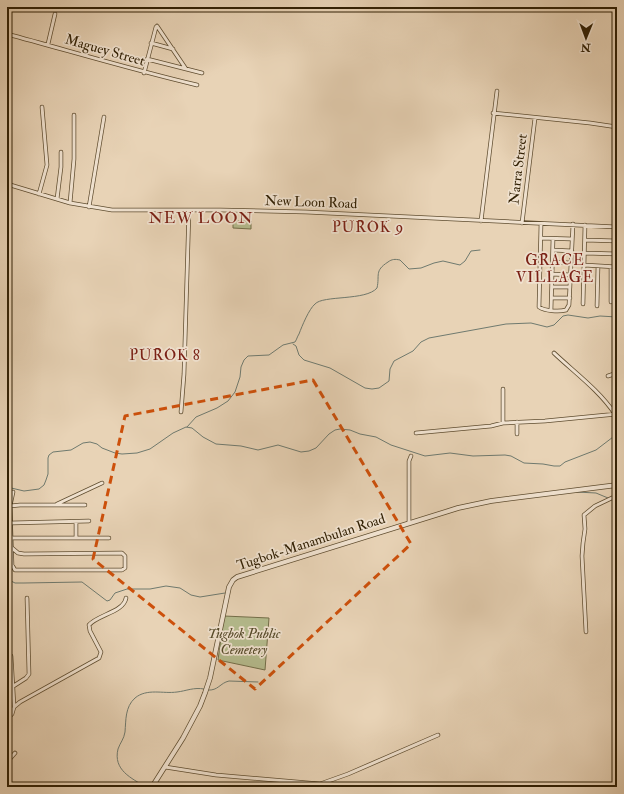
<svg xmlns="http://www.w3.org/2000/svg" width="624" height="794" font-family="'IM FELL Double Pica',serif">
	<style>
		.green { fill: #b5bc8e; stroke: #736e49 }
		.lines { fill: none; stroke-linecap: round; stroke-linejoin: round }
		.stream { stroke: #6f7a6f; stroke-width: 1 }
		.minor-casing { stroke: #5f4d30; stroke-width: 4.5 }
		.tertiary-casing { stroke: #5f4d30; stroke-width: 5.5 }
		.minor { stroke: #f0e2d0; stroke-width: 3 }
		.tertiary { stroke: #f0e2d0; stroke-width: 4 }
		.marked { fill: none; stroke: #cd500b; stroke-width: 3; stroke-dasharray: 8 5; stroke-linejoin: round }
		.labels { text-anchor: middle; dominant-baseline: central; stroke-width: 3.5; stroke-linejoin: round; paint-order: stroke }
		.street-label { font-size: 14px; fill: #312004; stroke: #f0e2d0 }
		.park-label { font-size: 14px; font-style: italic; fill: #524726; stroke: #f0e2d0 }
		.neighbourhood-label { font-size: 15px; letter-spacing: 1px; fill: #7a1f14; stroke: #f0e2d0 }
		.quarter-label { font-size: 16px; letter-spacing: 1px; fill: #7a1f14; stroke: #f0e2d0 }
	</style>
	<rect width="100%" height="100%" fill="#e8d3b6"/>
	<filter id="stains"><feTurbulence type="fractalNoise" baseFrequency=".005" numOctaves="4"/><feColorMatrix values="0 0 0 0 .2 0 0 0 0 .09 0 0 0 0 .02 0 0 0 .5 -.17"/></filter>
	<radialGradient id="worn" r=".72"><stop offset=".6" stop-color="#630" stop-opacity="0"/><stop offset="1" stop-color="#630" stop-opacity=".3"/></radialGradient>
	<path class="green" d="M233 221H251V229L233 228Z
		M224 616 269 618 265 670 218 660Z"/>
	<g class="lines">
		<path class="stream" d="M293 344 296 346 299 355 304 360 330 368 365 388 372 389 379 388 389 381 390 369 394 361 413 351 421 342 429 338 506 324 531 323 547 327 554 325 563 316 568 315 588 318 600 316 617 317
			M187 427 196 417 217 408 228 401 235 392 240 377 241 367 244 360 248 356 269 355 283 345 295 342C297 339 297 337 299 334 302 326 309 309 315 304 323 295 366 301 377 288 380 275 374 271 388 262 392 259 395 259 400 260L409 269 421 268 434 263 443 261 460 265 465 261 471 251 480 250
			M7 487 24 491 39 489 44 485 46 480 48 474V458L49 455 53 452 71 450 83 443 90 442 97 444 102 448 115 453 122 454 137 453 150 449 173 433 186 427 192 428 203 437 216 444 241 446 258 450 278 445 301 452 309 451 316 448 329 434 335 430 340 429 350 430 360 434 376 437 391 445 425 456 450 453 473 456 505 455 511 456 524 463 543 464 554 466H560L565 462 596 450 617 434
			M576 492 596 493 608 498
			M7 579 15 583H24L82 582 107 601 110 600 115 593 127 589H150L166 586 180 588 191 595 200 597 225 593
			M208 690C218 691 220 683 229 681L258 682
			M146 787C131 778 113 770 118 749 120 743 124 739 125 732 126 720 125 707 135 698 147 688 163 694 177 692 186 691 194 687 204 689"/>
		<defs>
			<path id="minor" d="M7 34C70 51 133 70 197 85
				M151 43 173 49
				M48 44 55 14
				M7 51 9 35
				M147 59 202 73
				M144 73 156 27 157 26 186 69
				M493 113 590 123 617 127
				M7 184 70 203 112 210H220L306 212 617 227
				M39 194 47 165 42 107
				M57 199 61 167V152
				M70 203 74 159V115
				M89 207 104 117
				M481 221 497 91
				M522 223 535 118
				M541 224 539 307C545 311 559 312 566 310L569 305 573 224
				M541 238 572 239
				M585 240 617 241
				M553 250 572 251
				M585 253 617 254
				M553 262 571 263
				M584 265 617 267
				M552 274 571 275
				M552 287H570
				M552 298H570
				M611 302V267
				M583 304 585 225
				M597 306 598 266
				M551 310 553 239
				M554 353C574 372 599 390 615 414
				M608 376 617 373
				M503 389V423
				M181 412 184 374 189 210
				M517 422V434
				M416 433 491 426 503 423 545 421 617 414
				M57 504 102 483
				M10 506 20 505H85
				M76 522V538
				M409 522V461L411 456
				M11 523 89 521
				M615 537 617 486
				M12 538H109
				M12 548 18 553 24 554 122 553 125 556V568L122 570H15L12 565 10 506 13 492
				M586 632 582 556 583 543 585 529 584 515 595 506 616 496
				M12 687 26 678 29 674 27 598
				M14 707 20 702 99 658 101 652 90 631 89 625C97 615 124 612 126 598
				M7 719 12 714 14 707 11 656
				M7 762 15 753
				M165 767 216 775 320 784 348 774 438 735
				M7 785 8 787"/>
			<path id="tertiary" d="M152 787 183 738 200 706 205 693 210 678 229 587 233 580 237 577 458 508 491 501 617 485"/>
		</defs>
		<use href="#minor" class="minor-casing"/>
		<use href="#tertiary" class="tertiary-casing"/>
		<use href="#minor" class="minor"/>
		<use href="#tertiary" class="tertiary"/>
	</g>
	<path class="marked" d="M313 380 411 544 255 689 93 559 125 416Z"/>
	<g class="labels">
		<g class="street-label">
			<text transform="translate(105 50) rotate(16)">Maguey Street</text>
			<text transform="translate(518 169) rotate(-83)">Narra Street</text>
			<text transform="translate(311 202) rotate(2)">New Loon Road</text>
			<text transform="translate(311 542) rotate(-18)">Tugbok-Manambulan Road</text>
		</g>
		<g class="park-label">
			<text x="244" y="633">Tugbok Public<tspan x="244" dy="16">Cemetery</tspan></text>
		</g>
		<g class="neighbourhood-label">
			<text x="368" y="227">PUROK 9</text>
			<text x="555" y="260">GRACE<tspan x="555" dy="17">VILLAGE</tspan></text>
			<text x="165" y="355">PUROK 8</text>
		</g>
		<g class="quarter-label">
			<text x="201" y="218">NEW LOON</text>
		</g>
	</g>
	<rect width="624" height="794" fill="none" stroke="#e8d3b6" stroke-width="24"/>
	<rect x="8" y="8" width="608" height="778" fill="none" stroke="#312004" stroke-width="2"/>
	<rect x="12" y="12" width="600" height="770" fill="none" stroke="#312004"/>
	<g transform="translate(586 38) rotate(181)" stroke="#f0e2d0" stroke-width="3" paint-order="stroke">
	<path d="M0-3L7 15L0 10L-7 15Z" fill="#312004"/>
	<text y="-6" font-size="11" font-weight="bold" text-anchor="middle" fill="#312004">N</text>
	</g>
	<rect width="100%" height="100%" filter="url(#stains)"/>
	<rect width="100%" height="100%" fill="url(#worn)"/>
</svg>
